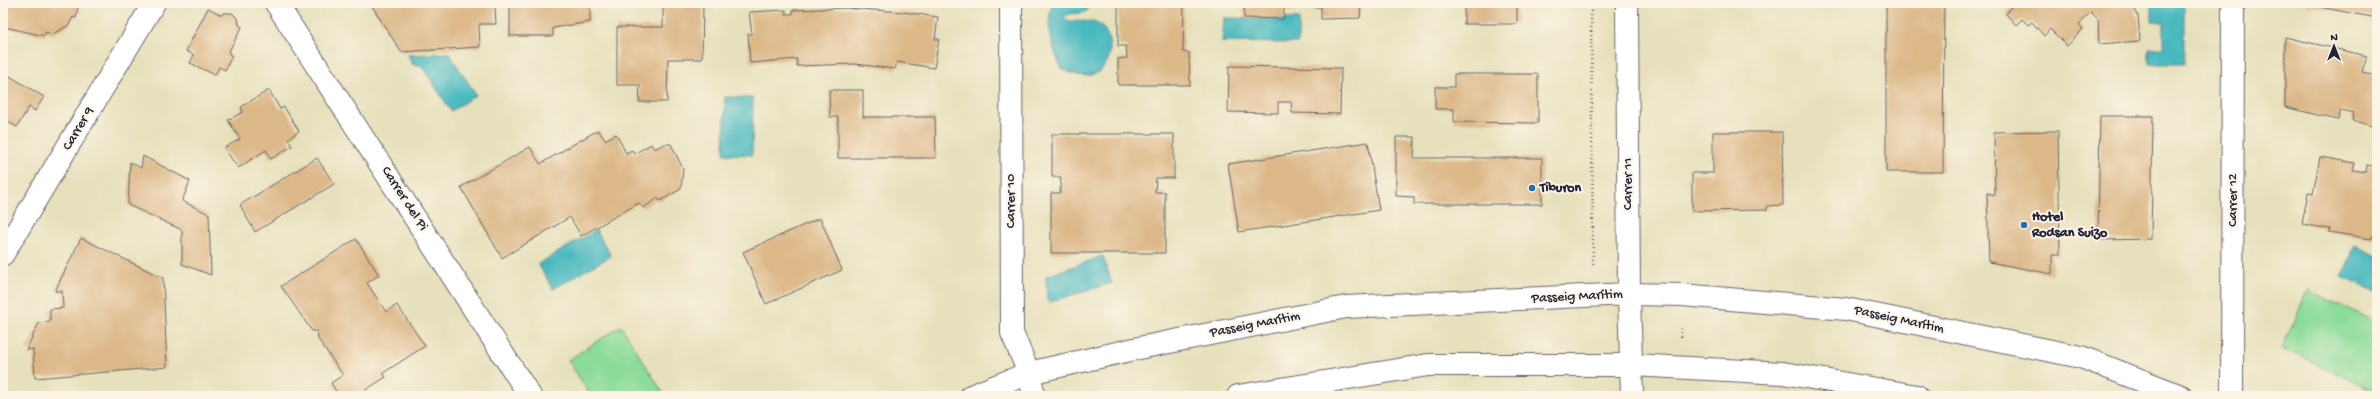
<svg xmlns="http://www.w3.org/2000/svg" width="2380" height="399" font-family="'Gochi Hand',sans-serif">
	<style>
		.green { fill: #8cdb99; stroke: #577e6a }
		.water { fill: #4ab9c0; stroke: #366e7e }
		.building { fill: #dcb788 }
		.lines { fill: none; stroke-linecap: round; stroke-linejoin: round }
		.minor-casing { stroke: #676468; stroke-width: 24 }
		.path { stroke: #676468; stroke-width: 2.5; stroke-dasharray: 1 3; stroke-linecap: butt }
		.minor { stroke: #fff; stroke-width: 22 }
		.poi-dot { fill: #1f6fb2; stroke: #fcf5e5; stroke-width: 1.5 }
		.labels { text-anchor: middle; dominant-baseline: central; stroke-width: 4; stroke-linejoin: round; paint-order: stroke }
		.street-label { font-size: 14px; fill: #22223b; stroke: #fcf5e5 }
		.poi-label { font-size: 14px; font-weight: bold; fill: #22223b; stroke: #fcf5e5; text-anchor: start }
	</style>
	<rect width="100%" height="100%" fill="#fcf5e5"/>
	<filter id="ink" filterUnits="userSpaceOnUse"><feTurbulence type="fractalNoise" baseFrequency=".025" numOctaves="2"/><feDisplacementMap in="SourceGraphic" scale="8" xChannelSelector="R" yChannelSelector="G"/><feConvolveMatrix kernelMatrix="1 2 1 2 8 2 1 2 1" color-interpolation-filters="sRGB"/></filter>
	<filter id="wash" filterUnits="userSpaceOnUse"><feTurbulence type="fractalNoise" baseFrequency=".012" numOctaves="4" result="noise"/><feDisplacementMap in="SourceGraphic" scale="16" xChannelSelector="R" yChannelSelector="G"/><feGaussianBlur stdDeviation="0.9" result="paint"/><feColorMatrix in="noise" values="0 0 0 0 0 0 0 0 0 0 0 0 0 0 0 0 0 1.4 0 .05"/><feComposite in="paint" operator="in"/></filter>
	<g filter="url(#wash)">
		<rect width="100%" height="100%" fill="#e7e0bc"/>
		<path class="green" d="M2308 290 2377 322V392L2282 348Z
			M621 326 665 396H591L568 360Z"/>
		<path class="water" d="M1053 3H1090C1088 20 1071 8 1064 18 1075 26 1092 15 1104 29 1114 43 1112 67 1094 74 1084 79 1071 73 1062 69 1053 51 1044 23 1053 3Z
			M2152 3H2184V64H2149V49L2164 48V21H2152Z
			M1224 18 1299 19 1298 43 1222 42Z
			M449 53 476 95 451 111 421 65H413L408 55Z
			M725 97 753 98 752 155 724 154Z
			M596 230 611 256 553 289 538 264Z
			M2355 246 2377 256V292L2342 277Z
			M1103 256 1112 283 1050 302 1047 300 1046 276Z"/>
		<g id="blocks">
			<path class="building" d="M8 3H79L76 18 73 17 69 25 53 34 45 32V36L4 27Z
				M370 3H478V7H495L496 24H479L480 47 401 52Z
				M510 3H590V22L553 28V36H510Z
				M663 3H703L702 59H668L667 102H639L640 85H617V27H663Z
				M1127 3H1184L1183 52 1189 53 1190 85H1118V59L1127 58 1126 46H1118V4L1127 5Z
				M1244 3H1361L1360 18 1321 19V7L1284 8V19L1244 18Z
				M1464 3H1517V24H1464Z
				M1886 3H1944L1943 172H1886Z
				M2006 3H2135L2136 15H2138L2140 41 2099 44 2098 19 2091 12 2079 24 2083 29 2067 46 2050 29 2044 36 2032 22 2028 25 2022 19 2016 25 2006 14 2011 7Z
				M2304 3H2377V18L2304 4Z
				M208 8 221 15 224 13H232L238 19 239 25 242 27 228 53 232 56 225 70 219 67 215 75 190 63 194 55 186 51Z
				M845 8 903 12 938 17 935 39H939L934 68 897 62 895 69 855 64 797 66V59L750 63 748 34H752L749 12 786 10V14H793V10Z
				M2285 37 2367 56 2362 72 2377 75V127L2352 120 2353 113 2341 110 2338 120 2285 107Z
				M1229 66 1341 68 1340 114 1292 113 1291 102H1278V113L1228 112Z
				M3 72 44 97 35 111 29 107 17 127 3 119Z
				M1454 74H1538V123L1454 122V109H1435V87H1454Z
				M269 90 280 109 284 107 299 131 288 139 292 146 271 159 266 150 238 168 224 148 240 139 228 120 243 112 241 107Z
				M829 90H863V117H935L936 158H838V117H830Z
				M2100 116H2153L2151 239 2098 240Z
				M598 130 605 140 616 134 626 153 632 150 634 154 651 144 654 149 665 144H671L683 169 681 189 660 201 658 198 643 208 639 203 581 236 570 217 502 258 461 187 530 147 540 164Z
				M2058 131 2060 255H2052V274L1989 262 1987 193 1995 195 1994 132Z
				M1713 132H1782L1783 205 1767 206V210L1692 211V173H1713Z
				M1052 134H1174V178H1156L1155 192H1165V253H1051V193H1060L1061 177H1052Z
				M1396 137H1415L1414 158H1542V204H1414V197L1396 196Z
				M1368 142 1379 210 1239 232 1228 164Z
				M143 156 190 181 182 201 209 214 211 275 182 264V230L128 205 130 162 141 168Z
				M2320 157 2355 163 2353 170 2366 172 2367 165 2377 167V237L2372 236V239L2329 232 2330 229 2302 224 2308 193 2313 194Z
				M317 158 334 184 255 232 240 205Z
				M820 218 842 270 766 304 743 252Z
				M81 238 163 278 167 367 35 378 33 349 26 350 39 323 50 322V309L63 308 62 291H55Z
				M356 239 379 275 367 283 386 312 397 305 425 346 383 373 386 377 356 396H339L331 383 343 375 318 339 317 331H312L281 286Z"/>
		</g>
	</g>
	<g filter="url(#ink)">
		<use href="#blocks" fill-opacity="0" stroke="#676468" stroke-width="1"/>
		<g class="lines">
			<defs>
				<path id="minor" d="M276 3 530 396
					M1011 3 1012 333 1029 373 1034 396
					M1627 3 1629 294 1632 396
					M3 254 154 3
					M971 396 1029 373 1139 348 1346 307 1629 294 1682 295 1846 309 2081 357 2181 396
					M1238 396 1428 365H1632L1783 373 1917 396
					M2232 396 2233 3"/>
			</defs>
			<use href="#minor" class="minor-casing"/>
			<path class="path" d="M1591 3 1593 264
				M1681 337V326"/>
			<use href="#minor" class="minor"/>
		</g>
	</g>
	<g class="poi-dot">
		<circle cx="1532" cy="188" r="4"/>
		<circle cx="2024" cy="225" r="4"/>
	</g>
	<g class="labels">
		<g class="street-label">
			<text transform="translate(79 129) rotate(-59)">Carrer 9</text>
			<text transform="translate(1628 184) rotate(-90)">Carrer 11</text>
			<text transform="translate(404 199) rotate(57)">Carrer del Pi</text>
			<text transform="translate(2233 200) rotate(-90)">Carrer 12</text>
			<text transform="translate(1011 201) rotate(-90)">Carrer 10</text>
			<text transform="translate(1577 297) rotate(-3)">Passeig Marítim</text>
			<text transform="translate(1899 320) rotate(12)">Passeig Marítim</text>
			<text transform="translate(1255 325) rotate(-11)">Passeig Marítim</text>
		</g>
		<g class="poi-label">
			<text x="1540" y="188">Tiburon</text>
			<text x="2032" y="217">Hotel<tspan x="2032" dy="16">Rodsan Suizo</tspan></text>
		</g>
	</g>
	<rect width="2380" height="399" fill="none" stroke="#fcf5e5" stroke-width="16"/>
	<g transform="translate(2334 46)" stroke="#fcf5e5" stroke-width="3" paint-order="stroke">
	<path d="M0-3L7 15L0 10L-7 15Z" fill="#22223b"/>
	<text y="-6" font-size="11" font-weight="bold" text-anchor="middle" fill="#22223b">N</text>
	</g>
</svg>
